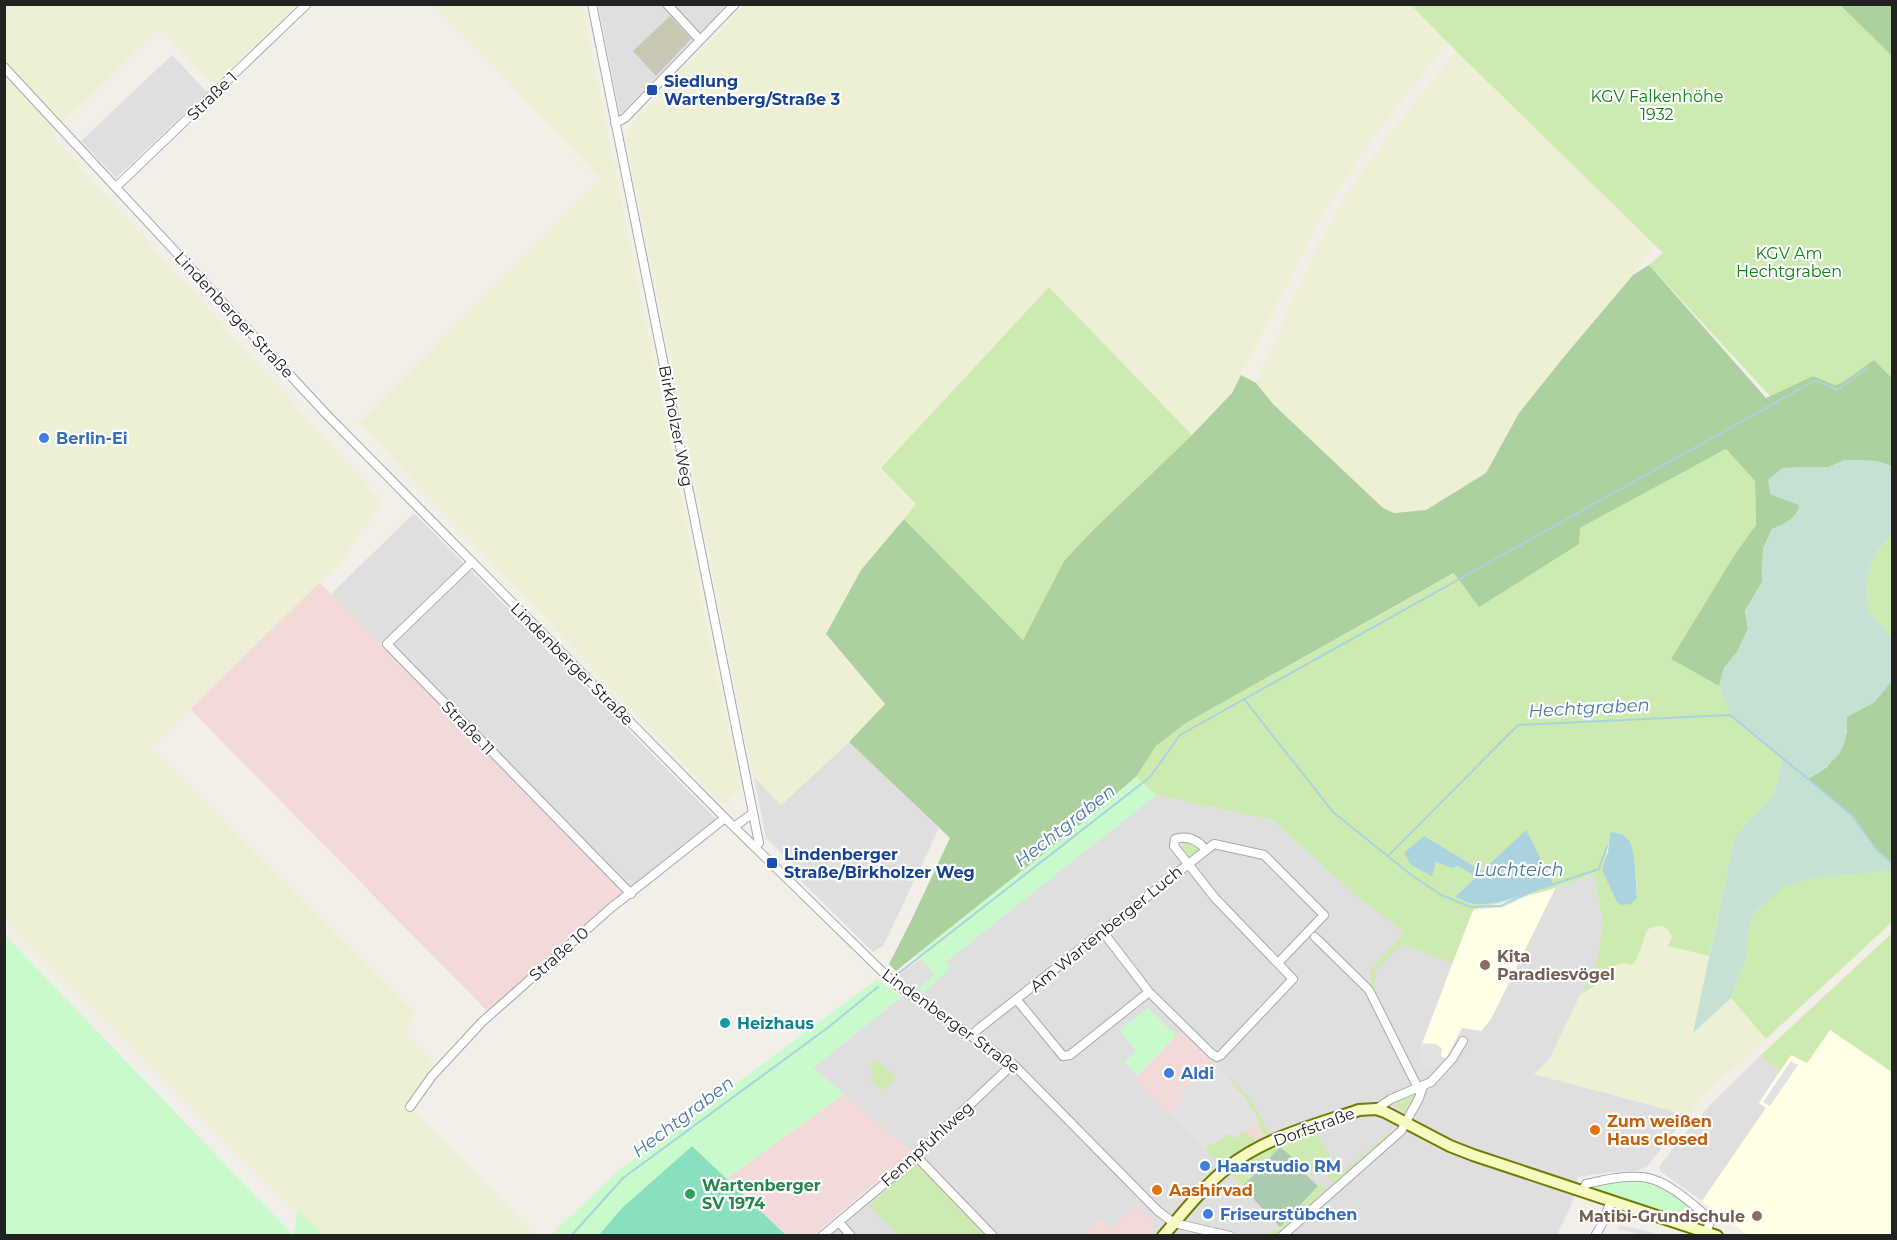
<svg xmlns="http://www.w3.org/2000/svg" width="1897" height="1240" font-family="Montserrat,sans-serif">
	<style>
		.residential { fill: #e0dfdf }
		.commercial { fill: #f2dad9 }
		.education { fill: #ffffe5 }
		.construction { fill: #c7c7b4 }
		.farmland { fill: #eef0d5 }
		.grass { fill: #cdebb0; fill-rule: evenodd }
		.forest { fill: #add19e }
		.wetland { fill: #c6e0d4 }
		.cemetery { fill: #aacbaf }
		.park { fill: #c8facc }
		.pitch { fill: #88e0be }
		.parking { fill: #e2e2e2 }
		.water { fill: #aad3df }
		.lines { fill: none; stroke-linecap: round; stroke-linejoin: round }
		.stream { stroke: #aad3df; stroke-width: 2 }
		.street-casing { stroke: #a9a9a9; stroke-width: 10 }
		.secondary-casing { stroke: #707d05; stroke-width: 14 }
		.street { stroke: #fff; stroke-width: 8 }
		.secondary { stroke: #f7fabf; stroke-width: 10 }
		.transit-dot { fill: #1a4fb4; stroke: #fff; stroke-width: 2 }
		.shop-dot { fill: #3f7fe0; stroke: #fff; stroke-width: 2 }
		.education-dot { fill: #8d6e63; stroke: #fff; stroke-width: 2 }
		.culture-dot { fill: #0f9aa8; stroke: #fff; stroke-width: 2 }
		.food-dot { fill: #e8710a; stroke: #fff; stroke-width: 2 }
		.leisure-dot { fill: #2e9e5b; stroke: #fff; stroke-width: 2 }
		.labels { text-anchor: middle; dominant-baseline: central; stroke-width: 4.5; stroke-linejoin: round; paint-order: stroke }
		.transit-label { font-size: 16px; font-weight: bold; fill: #164399; stroke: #fff; text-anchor: start }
		.street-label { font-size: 16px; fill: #222; stroke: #fff }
		.park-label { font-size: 16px; fill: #0c8416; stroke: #fff }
		.shop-label { font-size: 16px; font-weight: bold; fill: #366cbe; stroke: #fff; text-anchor: start }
		.education-label { font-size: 16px; font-weight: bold; fill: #785e54; stroke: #fff; text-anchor: start }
		.culture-label { font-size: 16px; font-weight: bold; fill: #0d838f; stroke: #fff; text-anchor: start }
		.food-label { font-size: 16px; font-weight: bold; fill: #c56008; stroke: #fff; text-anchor: start }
		.leisure-label { font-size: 16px; font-weight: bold; fill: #27864d; stroke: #fff; text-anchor: start }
		.water-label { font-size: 18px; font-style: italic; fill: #4a7aab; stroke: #fff }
	</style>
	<rect width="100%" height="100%" fill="#f2efe9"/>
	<path class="residential" d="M598 4 727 5 620 115Z
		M172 55 207 92 116 178 81 141Z
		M414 513 716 819 665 859 626 893 331 594Z
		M849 742 939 828 887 938 883 946 873 952 790 870 794 865 766 838 754 777 781 805Z
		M1156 795 1273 820 1353 893 1426 889 1473 910H1489L1502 908 1536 892 1549 890 1594 874 1603 924 1597 960 1549 1060 1535 1074 1688 1115 1647 1166 1637 1171 1613 1172 1578 1177 1573 1201 1557 1235H817L912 1152 813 1068 901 997 905 982 899 975 920 959 945 962Z
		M1760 1056 1780 1071 1759 1103 1766 1108 1702 1201 1660 1171 1659 1167 1685 1133 1713 1102Z"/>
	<path class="commercial" d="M319 582 626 893 572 934 488 1012 190 709Z
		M1181 1031 1250 1098 1269 1133 1219 1164 1134 1079Z
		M844 1094 912 1152 814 1235H787L726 1179Z
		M1136 1203 1153 1220V1235L1088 1236 1085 1233 1100 1219 1110 1229Z"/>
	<path class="education" d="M1556 887 1491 1019 1481 1031 1462 1028 1446 1059 1421 1046 1473 910 1502 908 1536 892Z
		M1830 1029 1892 1072V1235H1748L1702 1201 1766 1108 1759 1103 1791 1055 1807 1063Z"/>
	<path class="construction" d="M670 16 691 39 656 76 633 51Z"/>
	<path class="farmland" d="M4 5H297L213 85 159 28 51 134 383 503 351 545 347 555 151 748 416 1014 405 1033 435 1065 409 1104 536 1235H323L298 1210 293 1209 5 920Z
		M434 5H582L740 790 723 805 359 423 601 179Z
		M744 5H1411L1448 43 1382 127 1341 185 1309 240 1232 392 1192 435 1049 287 881 468 917 504 860 570 825 635 885 704 849 742 781 805 754 776 627 143 628 131 640 114Z
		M1456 51 1656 246 1519 413 1486 473 1426 510 1394 513 1383 508 1273 404 1256 383 1316 248 1348 191 1385 139Z
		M1656 925 1664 926 1670 931 1672 937 1669 946 1709 956 1694 1032 1731 998 1766 1039 1716 1084 1688 1115 1534 1074 1549 1060 1581 994 1601 982 1618 964 1637 959 1647 930Z"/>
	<path class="grass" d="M1411 5H1840L1892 56V378L1874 360 1843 382 1835 385 1813 376 1771 397 1649 265 1663 253 1456 51Z
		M1049 287 1192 435 1091 532 1064 561 1023 640 904 519 916 504 881 468Z
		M1726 449 1755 481 1756 525 1735 554 1671 659 1719 686 1730 715 1783 758 1774 794 1735 836 1709 956 1668 946 1672 937C1666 924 1658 923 1647 930L1637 959 1632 965 1624 963 1618 964 1601 982 1581 994 1597 960 1603 924 1594 874 1549 890 1473 910 1452 963 1402 944 1376 970 1375 994 1369 985 1371 982V969L1405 933 1353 893 1273 820 1156 795 1136 777 1156 746 1186 723 1455 573 1580 528ZM1610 832 1628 838C1636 857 1637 878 1637 898L1605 865ZM1424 837 1482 871 1553 882C1531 892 1497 907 1473 904 1467 903 1461 899 1455 897L1476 877 1458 866 1452 868 1436 861 1432 875Z
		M1892 534V638L1869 611 1867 590 1869 568 1879 549Z
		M1184 842 1198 847 1197 851 1189 858 1181 848Z
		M1892 871V922L1766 1039 1731 998 1748 953V932L1754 913 1783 886 1813 878Z
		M1892 933V1072L1830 1030 1807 1063 1791 1055 1780 1071 1760 1056Z
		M875 1060 896 1076 884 1091 869 1079 874 1072 870 1066 866 1070Z
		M1217 1066 1250 1098 1269 1133 1264 1136 1257 1123 1259 1122 1245 1098Z
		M1416 1094 1417 1095 1407 1115 1392 1103Z
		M1398 1126 1401 1127 1336 1184 1322 1172 1318 1176 1315 1173 1313 1175 1280 1148 1242 1187 1230 1173 1235 1170V1166L1270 1146 1314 1130 1341 1173Z
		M1244 1130 1254 1139V1141L1219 1164 1205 1149 1212 1143 1213 1144 1230 1133 1234 1138Z
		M913 1165H918L986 1235H898L869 1205Z
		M1321 1184 1328 1191 1276 1235 1264 1236 1280 1227Z
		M1627 1211 1628 1214 1634 1216 1638 1214 1661 1222 1663 1225 1674 1228 1678 1226 1683 1231 1702 1235H1692L1626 1214Z"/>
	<path class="forest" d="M1840 5H1892V56Z
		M1649 265 1766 398 1813 376 1835 385 1843 382 1874 360 1892 378V466L1876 461 1845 460 1829 467 1782 468 1770 494 1800 505C1796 519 1785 524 1772 529L1763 549 1762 582 1745 611 1748 629 1737 652 1724 668 1719 686 1671 659 1735 554 1756 525 1755 481 1726 449 1580 528 1579 544 1479 607 1454 573 1186 723 1156 746 1136 777 1081 824 896 971 889 964 911 921 950 838 849 742 885 704 826 634 861 570 904 519 1023 640 1064 561 1091 532 1192 435 1232 393 1241 375 1256 383 1273 404 1383 508 1394 513 1426 510 1486 473 1519 413 1563 358 1633 275Z
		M1892 681V863L1877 850 1852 815 1808 779 1827 767 1847 733 1846 717Z"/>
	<path class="wetland" d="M1845 460 1876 461 1892 466V534L1879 549 1869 568 1867 590 1869 611 1892 638V681L1875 702 1847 717C1848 754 1836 760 1808 779L1852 815 1877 850 1892 863V871L1813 878 1783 887 1754 913 1748 932V953L1731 998 1693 1033 1735 836 1774 794 1783 759 1730 715 1719 686 1724 668 1737 652 1748 629 1745 611 1762 582 1763 549 1772 529C1785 524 1796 520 1800 505L1770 494 1768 480 1782 468 1829 467Z"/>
	<path class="cemetery" d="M1280 1147 1304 1167 1301 1170 1318 1186 1280 1227 1242 1187Z"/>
	<path class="park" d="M1136 777 1156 795 946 962 950 968 923 994 918 990 935 974 916 955 1081 824Z
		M5 935 293 1235H5Z
		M877 979 901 997 813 1068 844 1094 726 1179 692 1146 621 1209 599 1235 550 1236 613 1175Z
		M1148 1008 1176 1036 1137 1076 1125 1062 1136 1051 1120 1030Z
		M1625 1180C1657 1179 1681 1201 1705 1218L1707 1222 1704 1226 1587 1188 1588 1186Z
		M298 1209 323 1235H324H294Z"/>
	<path class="pitch" d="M692 1146 786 1235H599L621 1209Z"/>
	<path class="parking" d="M1422 1043 1435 1044 1442 1048 1440 1064 1433 1063 1432 1068 1419 1067Z
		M1791 1061 1798 1065 1770 1106 1763 1102Z
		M1217 1066 1245 1098 1260 1122 1234 1138 1230 1133 1213 1144 1211 1143 1205 1149 1169 1114 1183 1099 1179 1095 1198 1075 1203 1080Z
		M1620 1225 1663 1235H1642L1618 1229Z"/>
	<path class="water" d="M1526 830 1553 883C1531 892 1497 907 1473 904 1467 903 1461 899 1455 897L1476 877 1458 866 1452 868 1436 862 1432 876 1411 865 1404 853 1424 836 1482 871Z
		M1610 832C1616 833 1624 834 1628 839 1636 848 1636 885 1637 898L1631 904 1621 905 1617 902 1602 870 1608 852Z"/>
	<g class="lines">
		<path class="stream" d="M1244 699 1333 812 1410 874 1441 895 1471 907 1501 906 1530 892 1599 869 1607 846
			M1388 856 1518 725 1730 715 1852 815 1877 850 1892 863
			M899 973 1150 777 1180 735 1816 380 1837 390 1867 369
			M571 1236 623 1178 826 1029 878 987"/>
		<defs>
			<path id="street" d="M592 4 759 843 755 847
				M667 4 700 40
				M4 67 328 416 725 818 895 984 1015 1066 1158 1211 1174 1223 1230 1236
				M615 123 625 118 735 4
				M116 187 307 4
				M471 563 387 644 631 894
				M734 827 753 813
				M1103 932 1149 992 1212 1054 1217 1057 1221 1055 1293 979 1215 898 1174 846 1175 839C1188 835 1198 840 1206 850
				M1315 937 1369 990 1418 1088
				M1017 1000 1063 1056 1070 1055 1149 992
				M973 1036 977 1030 1214 844 1264 855 1324 915 1279 962
				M410 1107 432 1076 482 1022 612 907C650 878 687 848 725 818
				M1376 1109 1391 1099 1431 1082 1452 1059 1463 1041
				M916 1156 993 1236
				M1582 1191 1586 1184C1605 1180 1628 1174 1648 1178 1670 1183 1691 1203 1708 1217L1710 1221 1707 1231
				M839 1222 851 1236
				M822 1236 896 1174 1013 1064
				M1282 1236 1401 1131 1419 1098 1423 1086
				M1595 1236 1601 1226 1611 1201"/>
			<path id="secondary" d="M1163 1236C1183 1213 1203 1187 1227 1168 1263 1138 1315 1125 1359 1110L1376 1109 1385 1112 1450 1146 1473 1155 1717 1236"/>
		</defs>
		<use href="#street" class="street-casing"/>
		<use href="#secondary" class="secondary-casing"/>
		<use href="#street" class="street"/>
		<use href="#secondary" class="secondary"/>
	</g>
	<g class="transit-dot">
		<rect x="646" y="84" width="12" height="12" rx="3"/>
		<rect x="766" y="857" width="12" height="12" rx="3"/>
	</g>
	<g class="shop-dot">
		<circle cx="44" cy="438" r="6"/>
		<circle cx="1169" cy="1073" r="6"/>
		<circle cx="1205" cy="1166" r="6"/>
		<circle cx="1208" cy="1214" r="6"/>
	</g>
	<g class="education-dot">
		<circle cx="1485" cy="965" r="6"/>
		<circle cx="1757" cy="1216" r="6"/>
	</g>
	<circle class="culture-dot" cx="725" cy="1023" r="6"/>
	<g class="food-dot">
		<circle cx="1595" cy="1130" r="6"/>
		<circle cx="1157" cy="1190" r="6"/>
	</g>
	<circle class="leisure-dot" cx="690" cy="1194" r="6"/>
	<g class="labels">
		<g class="transit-label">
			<text x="664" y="81">Siedlung<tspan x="664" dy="18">Wartenberg/Straße 3</tspan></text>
			<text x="784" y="854">Lindenberger<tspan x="784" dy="18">Straße/Birkholzer Weg</tspan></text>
		</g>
		<g class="street-label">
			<text transform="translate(212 96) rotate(-44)">Straße 1</text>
			<text transform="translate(234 315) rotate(47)">Lindenberger Straße</text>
			<text transform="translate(676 426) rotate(79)">Birkholzer Weg</text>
			<text transform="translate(572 664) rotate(45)">Lindenberger Straße</text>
			<text transform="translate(468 728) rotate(46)">Straße 11</text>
			<text transform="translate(1106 929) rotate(-39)">Am Wartenberger Luch</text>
			<text transform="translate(559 954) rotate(-41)">Straße 10</text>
			<text transform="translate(951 1021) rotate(36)">Lindenberger Straße</text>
			<text transform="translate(1314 1127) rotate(-20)">Dorfstraße</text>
			<text transform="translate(927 1144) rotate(-42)">Fennpfuhlweg</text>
		</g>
		<g class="park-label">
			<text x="1657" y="96">KGV Falkenhöhe<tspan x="1657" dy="18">1932</tspan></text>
			<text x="1789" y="253">KGV Am<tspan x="1789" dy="18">Hechtgraben</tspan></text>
		</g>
		<g class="shop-label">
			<text x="56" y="438">Berlin-Ei</text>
			<text x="1181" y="1073">Aldi</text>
			<text x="1217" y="1166">Haarstudio RM</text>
			<text x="1220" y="1214">Friseurstübchen</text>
		</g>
		<g class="education-label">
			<text x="1497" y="956">Kita<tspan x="1497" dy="18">Paradiesvögel</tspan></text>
			<text x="1745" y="1216" text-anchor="end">Matibi-Grundschule</text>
		</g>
		<g class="culture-label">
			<text x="737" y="1023">Heizhaus</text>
		</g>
		<g class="food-label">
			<text x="1607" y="1121">Zum weißen<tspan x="1607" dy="18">Haus closed</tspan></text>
			<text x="1169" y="1190">Aashirvad</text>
		</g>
		<g class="leisure-label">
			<text x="702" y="1185">Wartenberger<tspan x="702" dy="18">SV 1974</tspan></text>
		</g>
		<g class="water-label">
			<text transform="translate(1589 708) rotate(-3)">Hechtgraben</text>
			<text transform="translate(1065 826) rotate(-38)">Hechtgraben</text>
			<text x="1519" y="870">Luchteich</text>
			<text transform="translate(683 1117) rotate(-37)">Hechtgraben</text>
		</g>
	</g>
	<rect width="1897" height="1240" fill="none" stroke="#222222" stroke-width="12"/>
</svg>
